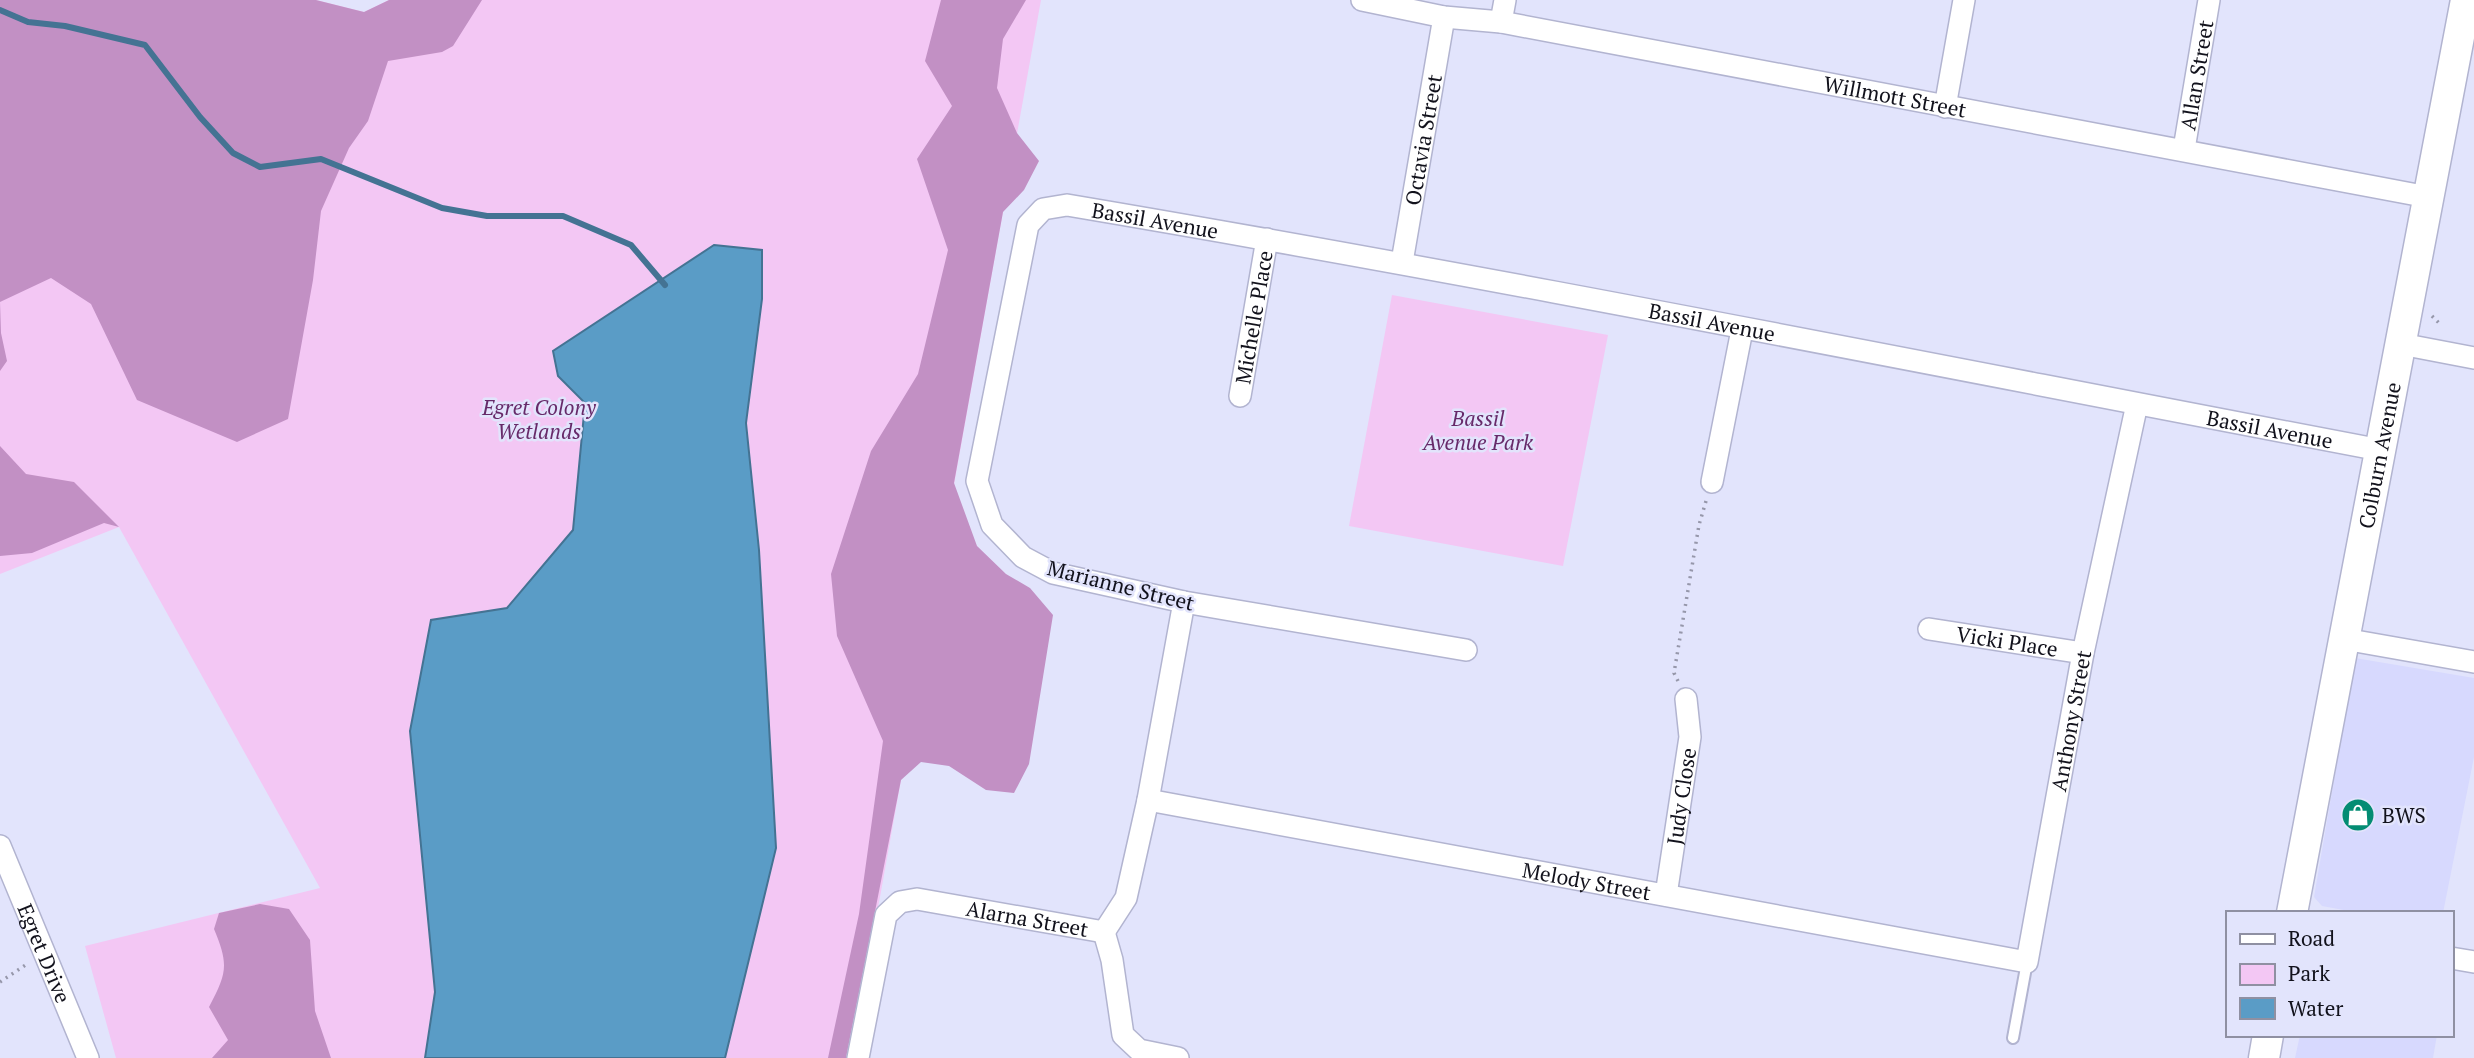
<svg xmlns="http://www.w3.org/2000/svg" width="2474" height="1058" font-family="'PT Serif',serif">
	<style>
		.built { fill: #d7d9fe }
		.green { fill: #f3c7f4 }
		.forest { fill: #c290c4 }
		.water { fill: #5a9cc6; stroke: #447393; stroke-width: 2 }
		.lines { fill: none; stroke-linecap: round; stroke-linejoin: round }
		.stream { stroke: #447393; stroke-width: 6 }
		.lane-casing { stroke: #b2b4d0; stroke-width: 14 }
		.street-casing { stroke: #b2b4d0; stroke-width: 24 }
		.secondary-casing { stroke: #b2b4d0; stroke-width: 33 }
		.path { stroke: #9697aa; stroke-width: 3.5; stroke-dasharray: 2 5; stroke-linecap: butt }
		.lane { stroke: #fff; stroke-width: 10 }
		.street { stroke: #fff; stroke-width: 21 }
		.secondary { stroke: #fff; stroke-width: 30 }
		.labels { text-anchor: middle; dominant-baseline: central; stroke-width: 5; stroke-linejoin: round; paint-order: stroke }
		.street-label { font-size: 21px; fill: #12121c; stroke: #e2e4fc }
		.park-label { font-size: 21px; font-style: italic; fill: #672a6a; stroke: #e2e4fc }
		.poi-label { font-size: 21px; fill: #12121c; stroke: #e2e4fc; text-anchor: start }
	</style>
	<rect width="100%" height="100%" fill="#e2e4fc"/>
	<path class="built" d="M2355 658 2474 678V757L2443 913H2360L2322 906 2314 897Z
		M2300 1035H2437L2433 1058H2295Z"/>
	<path class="green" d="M0 0H316L364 12 389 0H1041L880 897 847 1058H116L85 946 320 888 119 527 0 574Z
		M1392 295 1608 335 1563 566 1349 526Z"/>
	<path class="forest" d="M0 0H316L364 12 389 0H482L453 46 442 52 388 61 368 121 349 148 321 211 313 280 288 419 237 442 137 400 91 304 51 278 0 302 1 333 7 361 0 371Z
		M941 0H1026L1003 39 997 88 1017 133 1039 161 1024 190 1003 212 954 483 977 546 1006 574 1030 588 1053 615 1029 764 1014 793 986 790 949 766 921 762 901 780 846 1058H828L859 914 883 741 837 636 831 574 871 451 918 374 948 250 917 159 952 106 925 61Z
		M0 446 26 474 74 482 119 527 104 523 32 553 0 556Z
		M260 904 289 909 310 940 315 1011 331 1058H212L228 1040 209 1007C227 973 229 965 214 929L219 913Z"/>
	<path class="water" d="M714 245 762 250V299L746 423 759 550 776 848 725 1058H425L435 992 410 731 431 620 507 608 573 530 585 403 558 376 553 351Z"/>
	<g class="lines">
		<path class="stream" d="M0 10 28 22 65 26 145 45 200 117 233 153 260 167 321 159 442 208 487 216H563L631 245 665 285"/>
		<defs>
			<path id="lane" d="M2013 1038 2027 962"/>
			<g id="street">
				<path id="s1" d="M1362 0 1444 17 1501 22 2428 197"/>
				<path d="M1501 22 1505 0"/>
				<path d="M1945 107 1964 0"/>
				<path id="s2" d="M2184 149 2209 0"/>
				<path id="s3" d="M1402 262 1444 17"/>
				<path d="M2401 344 2474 358"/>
				<path id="s4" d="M1240 396 1267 239"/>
				<path d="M1712 482 1742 330"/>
				<path id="s5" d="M1929 629 2083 653"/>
				<path d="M2344 639 2474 662"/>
				<path id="s6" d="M1466 650 1184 602 1053 573 1023 557 992 525 977 481 1028 225 1043 209 1067 205C1506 279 1943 367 2380 450"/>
				<path id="s7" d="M1148 800 2027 962 2083 653 2137 404"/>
				<path id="s8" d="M0 846 88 1058"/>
				<path id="s9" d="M1666 895 1690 737 1686 699"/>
				<path d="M1104 932 1112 960 1123 1035 1139 1050 1178 1058"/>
				<path d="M2451 958 2474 962"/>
				<path id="s10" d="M858 1058 886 915 900 902 917 899 1104 932 1126 898 1148 800 1184 602"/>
			</g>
			<g id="secondary">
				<path id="s11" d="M2292 913 2466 0"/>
				<path d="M2264 1058 2268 1035"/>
			</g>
		</defs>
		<use href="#lane" class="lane-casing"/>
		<use href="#street" class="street-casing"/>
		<use href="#secondary" class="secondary-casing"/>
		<path class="path" d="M2432 316 2440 324
			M1678 681 1674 673 1699 525 1706 501
			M0 982 27 964"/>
		<use href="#lane" class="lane"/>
		<use href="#street" class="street"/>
		<use href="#secondary" class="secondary"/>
	</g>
	<defs>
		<symbol id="shop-disc" viewBox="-11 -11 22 22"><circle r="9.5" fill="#038c73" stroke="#e2e4fc"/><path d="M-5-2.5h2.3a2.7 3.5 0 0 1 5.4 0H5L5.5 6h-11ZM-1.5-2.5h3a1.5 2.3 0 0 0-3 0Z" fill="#fff"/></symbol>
	</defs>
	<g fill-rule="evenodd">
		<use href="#shop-disc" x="2339" y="796" width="38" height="38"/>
	</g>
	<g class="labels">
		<g class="street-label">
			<text stroke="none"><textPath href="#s2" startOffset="75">Allan Street</textPath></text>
			<text stroke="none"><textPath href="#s1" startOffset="542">Willmott Street</textPath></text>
			<text stroke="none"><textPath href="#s3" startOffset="124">Octavia Street</textPath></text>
			<text stroke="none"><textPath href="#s6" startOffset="942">Bassil Avenue</textPath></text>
			<text stroke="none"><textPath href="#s4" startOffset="80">Michelle Place</textPath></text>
			<text stroke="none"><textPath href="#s6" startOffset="1508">Bassil Avenue</textPath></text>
			<text stroke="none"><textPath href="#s6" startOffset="2076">Bassil Avenue</textPath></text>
			<text stroke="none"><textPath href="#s11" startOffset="466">Colburn Avenue</textPath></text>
			<text transform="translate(1121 585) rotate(14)">Marianne Street</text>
			<text stroke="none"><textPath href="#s5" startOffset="79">Vicki Place</textPath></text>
			<text stroke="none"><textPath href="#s7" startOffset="1139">Anthony Street</textPath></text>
			<text stroke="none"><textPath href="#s9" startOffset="100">Judy Close</textPath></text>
			<text stroke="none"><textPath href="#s7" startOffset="446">Melody Street</textPath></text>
			<text stroke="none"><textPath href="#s10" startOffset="294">Alarna Street</textPath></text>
			<text stroke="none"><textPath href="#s8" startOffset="116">Egret Drive</textPath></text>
		</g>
		<g class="park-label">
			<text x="539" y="407">Egret Colony<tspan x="539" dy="24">Wetlands</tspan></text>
			<text x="1478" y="418">Bassil<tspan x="1478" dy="24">Avenue Park</tspan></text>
		</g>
		<g class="poi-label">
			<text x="2382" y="815">BWS</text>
		</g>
	</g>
	<rect x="2226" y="911" width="228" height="126" fill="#e2e4fc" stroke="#8f90a2" stroke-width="2"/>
	<rect x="2240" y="934" width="35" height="10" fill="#ffffff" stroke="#8f90a2" stroke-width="2"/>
	<text x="2288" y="946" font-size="21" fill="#12121c">Road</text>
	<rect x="2240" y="964" width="35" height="21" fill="#f3c7f4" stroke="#8f90a2" stroke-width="2"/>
	<text x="2288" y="981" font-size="21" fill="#12121c">Park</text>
	<rect x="2240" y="998" width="35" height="21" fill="#5a9cc6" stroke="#8f90a2" stroke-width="2"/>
	<text x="2288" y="1016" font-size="21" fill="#12121c">Water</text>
</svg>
